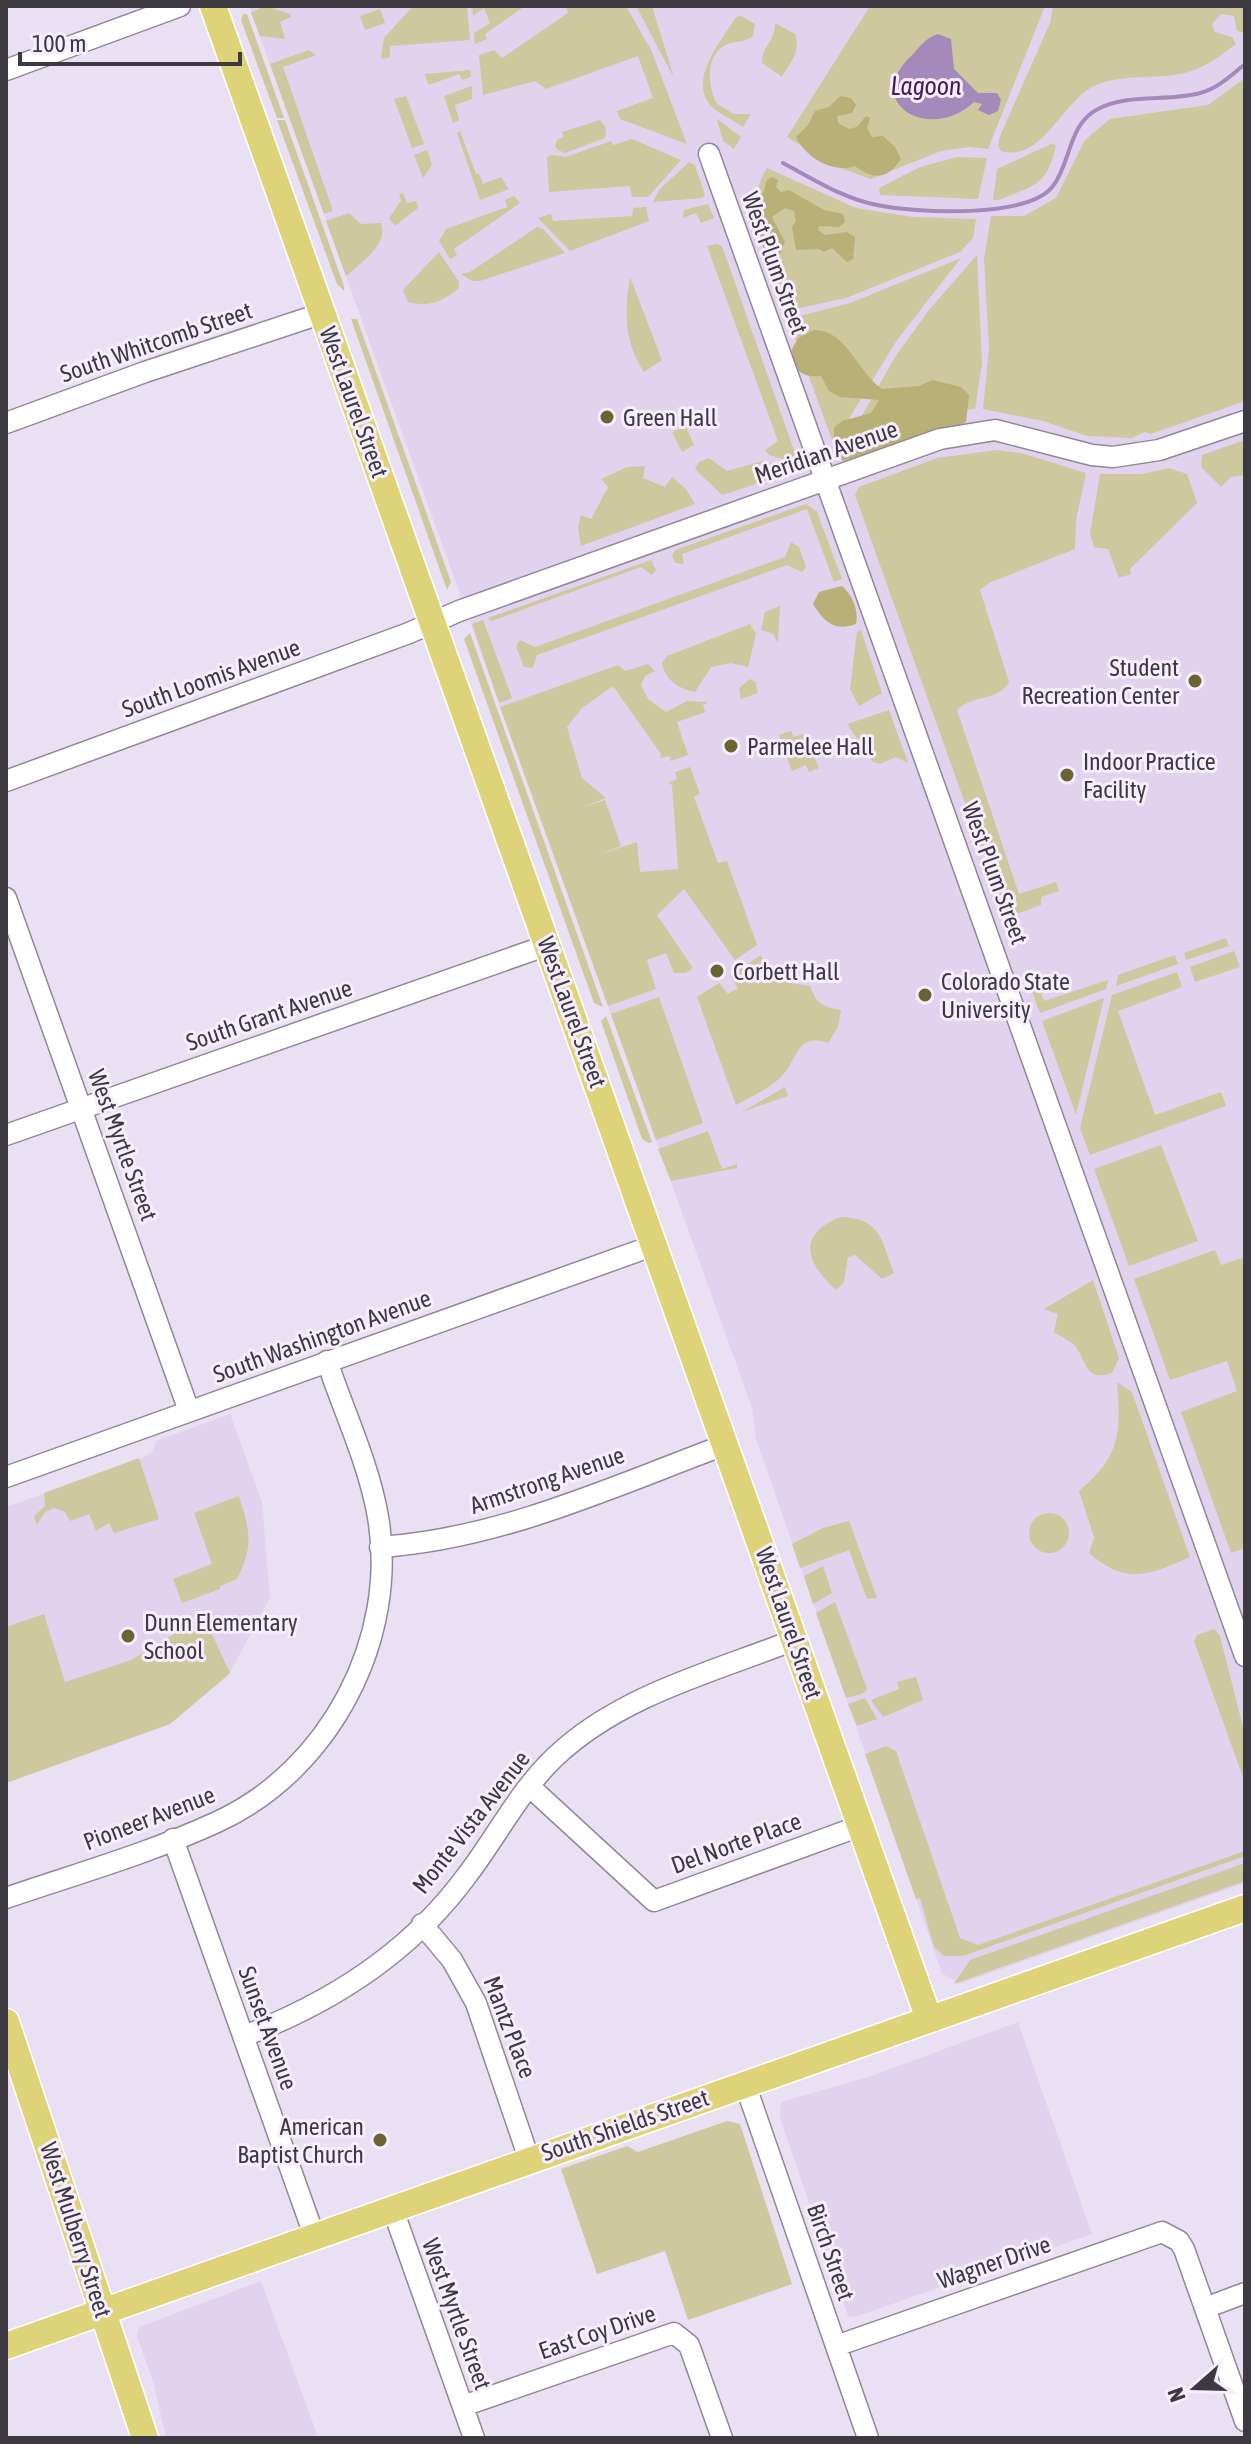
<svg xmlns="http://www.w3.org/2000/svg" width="1251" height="2444" font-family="'Asap Condensed',sans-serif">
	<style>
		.built { fill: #e1d3ed }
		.green { fill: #cdc89d }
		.forest { fill: #b8b077 }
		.water { fill: #a489ba }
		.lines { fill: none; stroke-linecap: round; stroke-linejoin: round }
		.stream { stroke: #a489ba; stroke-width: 4 }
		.minor-casing { stroke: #908798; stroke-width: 23 }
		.major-casing { stroke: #fff; stroke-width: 29 }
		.minor { stroke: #fff; stroke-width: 20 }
		.major { stroke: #dfd37a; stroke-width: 26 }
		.poi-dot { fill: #6b6330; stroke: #f6eefe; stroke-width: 3 }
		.labels { text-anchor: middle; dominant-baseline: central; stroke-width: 6; stroke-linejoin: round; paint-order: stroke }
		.street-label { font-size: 24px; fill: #3d3940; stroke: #f6eefe }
		.poi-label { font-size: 24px; fill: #3d3940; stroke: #f6eefe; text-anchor: start }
		.water-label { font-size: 26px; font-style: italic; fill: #411d59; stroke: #f6eefe }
	</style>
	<rect width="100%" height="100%" fill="#eae0f3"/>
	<path class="built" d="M249 6H1245V1883L959 1984 942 1973 756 1439 752 1408Z
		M230 1414 262 1502 270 1598 228 1676 170 1724 6 1783V1507L139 1460 152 1452 156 1441Z
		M1018 2022 1092 2234 855 2317 848 2316 780 2118 781 2102 871 2076Z
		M261 2281 317 2434 306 2438H166L154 2385 137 2336 139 2327Z"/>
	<path class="green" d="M265 6 290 14 291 17 280 22 285 39 260 36 251 13Z
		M413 6H467L470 40 390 46V57L381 59 384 38Z
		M472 6H525L485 34 487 39 475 44 474 33 490 23 484 8 473 16Z
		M566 6H626L652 52 687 144 620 119 617 111 653 98 638 56 546 89 535 81 483 95 479 55 494 50 502 58 568 13Z
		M636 6H652L674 78Z
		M870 6H1045L988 149 969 147 941 151 871 179 832 165 787 137Z
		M1053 6H1245V33L1237 31 1234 16 1221 14 1212 24 1215 32 1232 37 1236 44C1221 55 1207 67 1188 72 1157 81 1121 72 1092 87 1062 103 1041 163 1001 151L998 145 1000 136 1050 23Z
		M380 9 385 23 365 30 360 16Z
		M243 14H247L284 118H277L241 20Z
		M741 16 755 24 753 36C746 42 737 41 728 44 705 52 707 86 717 104L734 114H751L743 127C734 120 718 114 710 105 688 78 723 39 736 17Z
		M775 23 795 34C801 52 791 61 782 77L762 63C762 45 775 43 775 23Z
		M309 50 316 55 283 67 333 211 324 214 270 64Z
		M470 70 471 77 462 80 459 74 429 85 424 74Z
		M1245 78V401L1151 434 1145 432 1132 438 1087 436 1043 421 983 409 989 349 984 259 991 216H1024L1056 198 1085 140 1110 119 1208 105Z
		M472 86V99L455 105 459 120 453 123 444 96Z
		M406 96 424 144 412 148 394 99Z
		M717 119 741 137 734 149 723 141Z
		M285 120 344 286V291L337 284 277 120Z
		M600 120 606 128 605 138 565 153 558 150 555 146 557 140 564 137 562 132Z
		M460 131 476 174H479L483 184 501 177 509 189 480 200 457 133Z
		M632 139 681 160 648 197H632L630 186 549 192 547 157 551 155 566 157 611 141 613 145Z
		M1051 144 1056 145C1047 184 1038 184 1004 198 1000 199 997 201 993 200L997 169Z
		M427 150 432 165 423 178 414 155Z
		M957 157 987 158 978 199 880 195 879 188 920 167Z
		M689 162 695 165 705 195 702 198 653 202 659 190Z
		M767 168 856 208 913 217 976 219 973 238 960 252 846 298 786 311 774 280 779 278 776 271 771 272C759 236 745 203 767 168Z
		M403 193 407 203 416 201 418 208 395 226 389 218 401 201 399 194Z
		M514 196 520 203 454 249 457 255 450 259 439 241 446 229 507 207 505 200Z
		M708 204 714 218 701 223 696 213 683 218 684 210Z
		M646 207 649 221 570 251 538 218 551 214 553 221 632 216 633 208Z
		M349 213 361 224 381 223C389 245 361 262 346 276L326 221Z
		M537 227 543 229 565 253 480 281H472L461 274 470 272Z
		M717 244 722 246 797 459 795 463 769 455 765 450 778 441 707 246Z
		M439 252 459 282V288C443 302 429 307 408 302L403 290Z
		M977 255 982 363 975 409 953 411 843 449 895 357 929 310Z
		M961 258 897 340 837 438 832 440 788 319 850 303Z
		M630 277 662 360 644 372C624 342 624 311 630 277Z
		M351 319H357L451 582 447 590Z
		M686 426 694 445 682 452 672 432Z
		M1245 440V475L1231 477 1221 487 1201 467 1202 455Z
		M997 450 1021 453 1086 473 1076 520 1075 549 989 583 980 590 1009 682C999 701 971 695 957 710L1019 894 1056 882 1059 891 1041 897V905L1006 918 855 495 859 487 937 458Z
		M709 458 727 471 763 461 789 468 790 473 722 495 695 469 699 462Z
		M645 466 643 478 665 487 672 477 686 489 695 504 581 546 578 527 581 515 591 519 608 487 601 479 627 467Z
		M1169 468 1187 474 1197 503 1130 569 1131 574 1119 578 1108 549 1094 547 1090 534 1100 474H1142Z
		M806 504 817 512 842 579 834 582 807 509 682 554 684 564 675 563 672 556 675 550Z
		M791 542 799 547 806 567 802 572 787 565 537 655 533 668 524 667 516 646 520 640 535 647 785 557Z
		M651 560 656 570 652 575 641 567 491 621 488 618Z
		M780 606 778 643 773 634 761 630 765 612Z
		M483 620 512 698 499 703 472 624Z
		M750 624 756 634 748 667 731 663 711 667 695 692C679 689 665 680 662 663L667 656Z
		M861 630 882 693 859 706 850 689 857 632Z
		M470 633 603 1007 594 1003 464 639Z
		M648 664 655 671 645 676 641 685 648 699 666 712 687 701 708 702 703 705 705 712 677 722 688 755 671 761 669 756 660 758 661 754 613 686 582 708 567 727 582 778 606 798 581 808 605 800 621 846 598 855 637 842 640 872 678 869 672 785 668 783 677 779 675 772 690 767 700 794 694 797 718 863 727 861 757 945 735 960 684 889 657 915 693 968 686 973H674L666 953 647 960 656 989 608 1006 500 707 618 665 625 671Z
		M750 679 755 682 758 693 741 699 739 688Z
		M889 710 908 763 896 757 880 764 873 762 847 724Z
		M791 731 794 737 803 734 819 768 809 772 806 765 792 771 779 735Z
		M1226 938 1229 946 1186 960 1184 953Z
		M1234 951 1240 967 1195 982 1190 967Z
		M761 955 769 978 779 975 789 983 810 986C817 1004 822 1007 841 1010L838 1027 828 1043C796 1031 797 1063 780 1078 768 1089 751 1097 736 1105L697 997 719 983 728 994 738 988 730 976Z
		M1175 955 1178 964 1116 986 1118 975Z
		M1177 972 1182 987 1118 1011 1155 1115 1221 1092 1226 1106 1090 1155 1080 1128 1112 995Z
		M1108 980 1106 989 1040 1013 1028 981 1037 983 1044 1001Z
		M659 997 703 1123 656 1140 611 1014Z
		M1104 998 1076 1115 1042 1021Z
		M606 1016 652 1142 649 1143 642 1139 601 1021Z
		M785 1087 788 1096 742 1112Z
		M708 1131 722 1169 737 1164V1168L671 1181 658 1149Z
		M1161 1145 1198 1241 1129 1266 1094 1169Z
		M841 1217C882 1219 881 1240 894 1273L882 1279 855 1255 848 1257 844 1282 836 1290C806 1263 796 1234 841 1217Z
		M1215 1250 1221 1265 1245 1257V1548L1231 1553 1181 1412 1237 1391 1227 1361 1170 1380 1134 1279Z
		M1093 1280 1119 1358 1112 1373C1086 1382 1088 1365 1076 1347 1071 1341 1061 1337 1054 1332L1058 1314 1044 1309Z
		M1117 1382 1132 1392 1190 1557C1149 1575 1127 1586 1089 1553L1094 1537 1079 1491C1120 1457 1121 1434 1117 1382Z
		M139 1458 159 1519 114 1533 109 1523 96 1531 89 1514 70 1521 65 1512 54 1508 45 1512 37 1525 34 1516 45 1506 44 1493Z
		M239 1496C250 1531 254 1545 237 1579L220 1586V1589L182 1603 173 1579 212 1564 194 1513Z
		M1029 1533a20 20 0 1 1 40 0a20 20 0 1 1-40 0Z
		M849 1521 877 1598 867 1599 849 1550 800 1568 792 1544 823 1528Z
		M823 1566 832 1593 813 1604 804 1576Z
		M835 1602 867 1689 862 1694 846 1698 816 1613Z
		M44 1614 65 1682 131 1660 196 1621 204 1630V1617L230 1673 170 1724 6 1783V1627Z
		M1214 1629 1220 1636 1245 1735V1783L1194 1641 1197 1635Z
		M916 1677 923 1700 883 1717 871 1700 899 1689 897 1682Z
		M865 1698 877 1719 857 1726 848 1704Z
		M886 1746 896 1751 960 1938 978 1945 1245 1851V1856L963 1956H944L934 1947 920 1898 916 1899 865 1754Z
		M1245 1863V1881L954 1984 970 1960Z
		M727 2121 740 2124 792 2284 688 2320 665 2251 597 2274 561 2169 627 2146 638 2152Z"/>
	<path class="forest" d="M840 96 851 98 856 105 852 113 837 116 838 123 849 129 857 127 866 116 870 118 867 128 872 137 883 136 895 147 901 159C887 180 873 180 855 166 833 174 805 157 796 137L808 125 815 111 829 107Z
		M772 177 778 180 776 187 781 192 789 190 824 210 843 214 845 222 839 227 819 226 818 230 825 235 847 232 855 237 853 259 847 262 832 248 824 252 819 249 796 250 792 227 796 221 794 211 785 208 772 217 785 242 779 256 773 259C757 247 756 217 756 199L764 192 766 181Z
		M814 330C847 330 857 372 882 389L919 386 933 380 961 387 969 395 966 422 952 430 843 461 834 444V428L842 421 871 413 879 400 840 397 829 391 821 376C800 378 793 369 792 349L798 338Z
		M842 586C852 595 859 610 856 624 835 632 824 622 813 604L819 592Z"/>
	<path class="water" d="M938 34 951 39 954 69 978 93H997L1001 100 998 111 989 115 978 110 982 104 974 102C931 143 862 104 910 57 919 49 924 38 938 34Z"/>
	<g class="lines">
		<path class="stream" d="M783 163C813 179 844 199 877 205 915 213 1028 219 1053 186 1071 163 1068 124 1098 109 1129 93 1167 102 1200 93 1217 89 1232 75 1245 64"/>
		<defs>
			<path id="minor" d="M6 70 180 6
				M709 154 1245 1656
				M6 423 145 372 323 313
				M6 781 409 633 459 611 940 439 995 430 1092 455 1113 457 1159 450 1245 421
				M6 898 189 1411
				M6 1135 548 945
				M6 1477 655 1245
				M380 1547C501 1539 614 1486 727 1444
				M529 1786 654 1901 860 1826
				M173 1839 314 2235
				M6 1898C76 1874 150 1853 217 1822 329 1771 399 1639 378 1517 369 1464 344 1412 327 1361
				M422 1924 452 1960 476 2003 529 2159
				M244 2036C331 2003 412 1951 468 1874 497 1836 520 1790 555 1757 620 1695 713 1672 794 1640
				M745 2084 868 2438
				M392 2207 474 2438
				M1205 2308 1245 2293
				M836 2346 1162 2232 1179 2241 1184 2249 1245 2421
				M463 2406 674 2333 689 2345 722 2438"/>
			<path id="major" d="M213 6 929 2019
				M6 2022 145 2438
				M6 2346 1245 1908"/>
		</defs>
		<use href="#minor" class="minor-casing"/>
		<use href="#major" class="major-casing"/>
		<use href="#minor" class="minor"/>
		<use href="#major" class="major"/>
	</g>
	<g class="poi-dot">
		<circle cx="607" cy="417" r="8"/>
		<circle cx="1195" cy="681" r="8"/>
		<circle cx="731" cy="746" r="8"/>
		<circle cx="1067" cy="775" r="8"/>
		<circle cx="717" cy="971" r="8"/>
		<circle cx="925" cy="995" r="8"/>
		<circle cx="128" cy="1636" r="8"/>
		<circle cx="380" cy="2140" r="8"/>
	</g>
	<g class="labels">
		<g class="street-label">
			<text transform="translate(775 263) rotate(70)">West Plum Street</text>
			<text transform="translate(156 342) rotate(-19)">South Whitcomb Street</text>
			<text transform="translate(354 402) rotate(70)">West Laurel Street</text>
			<text transform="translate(826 452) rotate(-19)">Meridian Avenue</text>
			<text transform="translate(211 678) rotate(-20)">South Loomis Avenue</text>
			<text transform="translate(995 873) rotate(70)">West Plum Street</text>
			<text transform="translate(572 1012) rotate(70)">West Laurel Street</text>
			<text transform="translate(269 1015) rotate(-19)">South Grant Avenue</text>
			<text transform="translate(123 1145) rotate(70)">West Myrtle Street</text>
			<text transform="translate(322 1336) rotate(-20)">South Washington Avenue</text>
			<text transform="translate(547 1480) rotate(-19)">Armstrong Avenue</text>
			<text transform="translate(789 1623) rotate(71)">West Laurel Street</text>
			<text transform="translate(149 1818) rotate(-21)">Pioneer Avenue</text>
			<text transform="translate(471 1822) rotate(-52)">Monte Vista Avenue</text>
			<text transform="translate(736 1843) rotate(-20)">Del Norte Place</text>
			<text transform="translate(510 2027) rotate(69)">Mantz Place</text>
			<text transform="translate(268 2028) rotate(70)">Sunset Avenue</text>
			<text transform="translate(625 2125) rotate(-19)">South Shields Street</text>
			<text transform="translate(76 2230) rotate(72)">West Mulberry Street</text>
			<text transform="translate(831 2252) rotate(71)">Birch Street</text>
			<text transform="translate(994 2262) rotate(-19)">Wagner Drive</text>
			<text transform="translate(457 2314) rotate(70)">West Myrtle Street</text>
			<text transform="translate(597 2332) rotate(-19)">East Coy Drive</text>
		</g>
		<g class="poi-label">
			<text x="623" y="417">Green Hall</text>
			<text x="1179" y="667" text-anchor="end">Student<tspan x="1179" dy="28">Recreation Center</tspan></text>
			<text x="747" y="746">Parmelee Hall</text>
			<text x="1083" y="761">Indoor Practice<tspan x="1083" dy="28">Facility</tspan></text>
			<text x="733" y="971">Corbett Hall</text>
			<text x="941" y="981">Colorado State<tspan x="941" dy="28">University</tspan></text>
			<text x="144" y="1622">Dunn Elementary<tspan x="144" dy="28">School</tspan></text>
			<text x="364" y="2126" text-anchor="end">American<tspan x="364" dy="28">Baptist Church</tspan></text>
		</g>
		<g class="water-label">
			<text x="926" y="86">Lagoon</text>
		</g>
	</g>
	<rect width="1251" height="2444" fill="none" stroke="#3d3940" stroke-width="16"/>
	<g transform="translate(1195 2388) rotate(250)" stroke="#f6eefe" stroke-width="6" paint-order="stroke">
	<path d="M0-6L14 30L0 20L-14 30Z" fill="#3d3940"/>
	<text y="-12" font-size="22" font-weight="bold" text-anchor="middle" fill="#3d3940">N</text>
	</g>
	<path d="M20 52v12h220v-12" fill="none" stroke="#3d3940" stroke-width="4"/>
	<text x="32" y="52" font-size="24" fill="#3d3940" stroke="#f6eefe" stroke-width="6" paint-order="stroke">100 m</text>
</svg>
